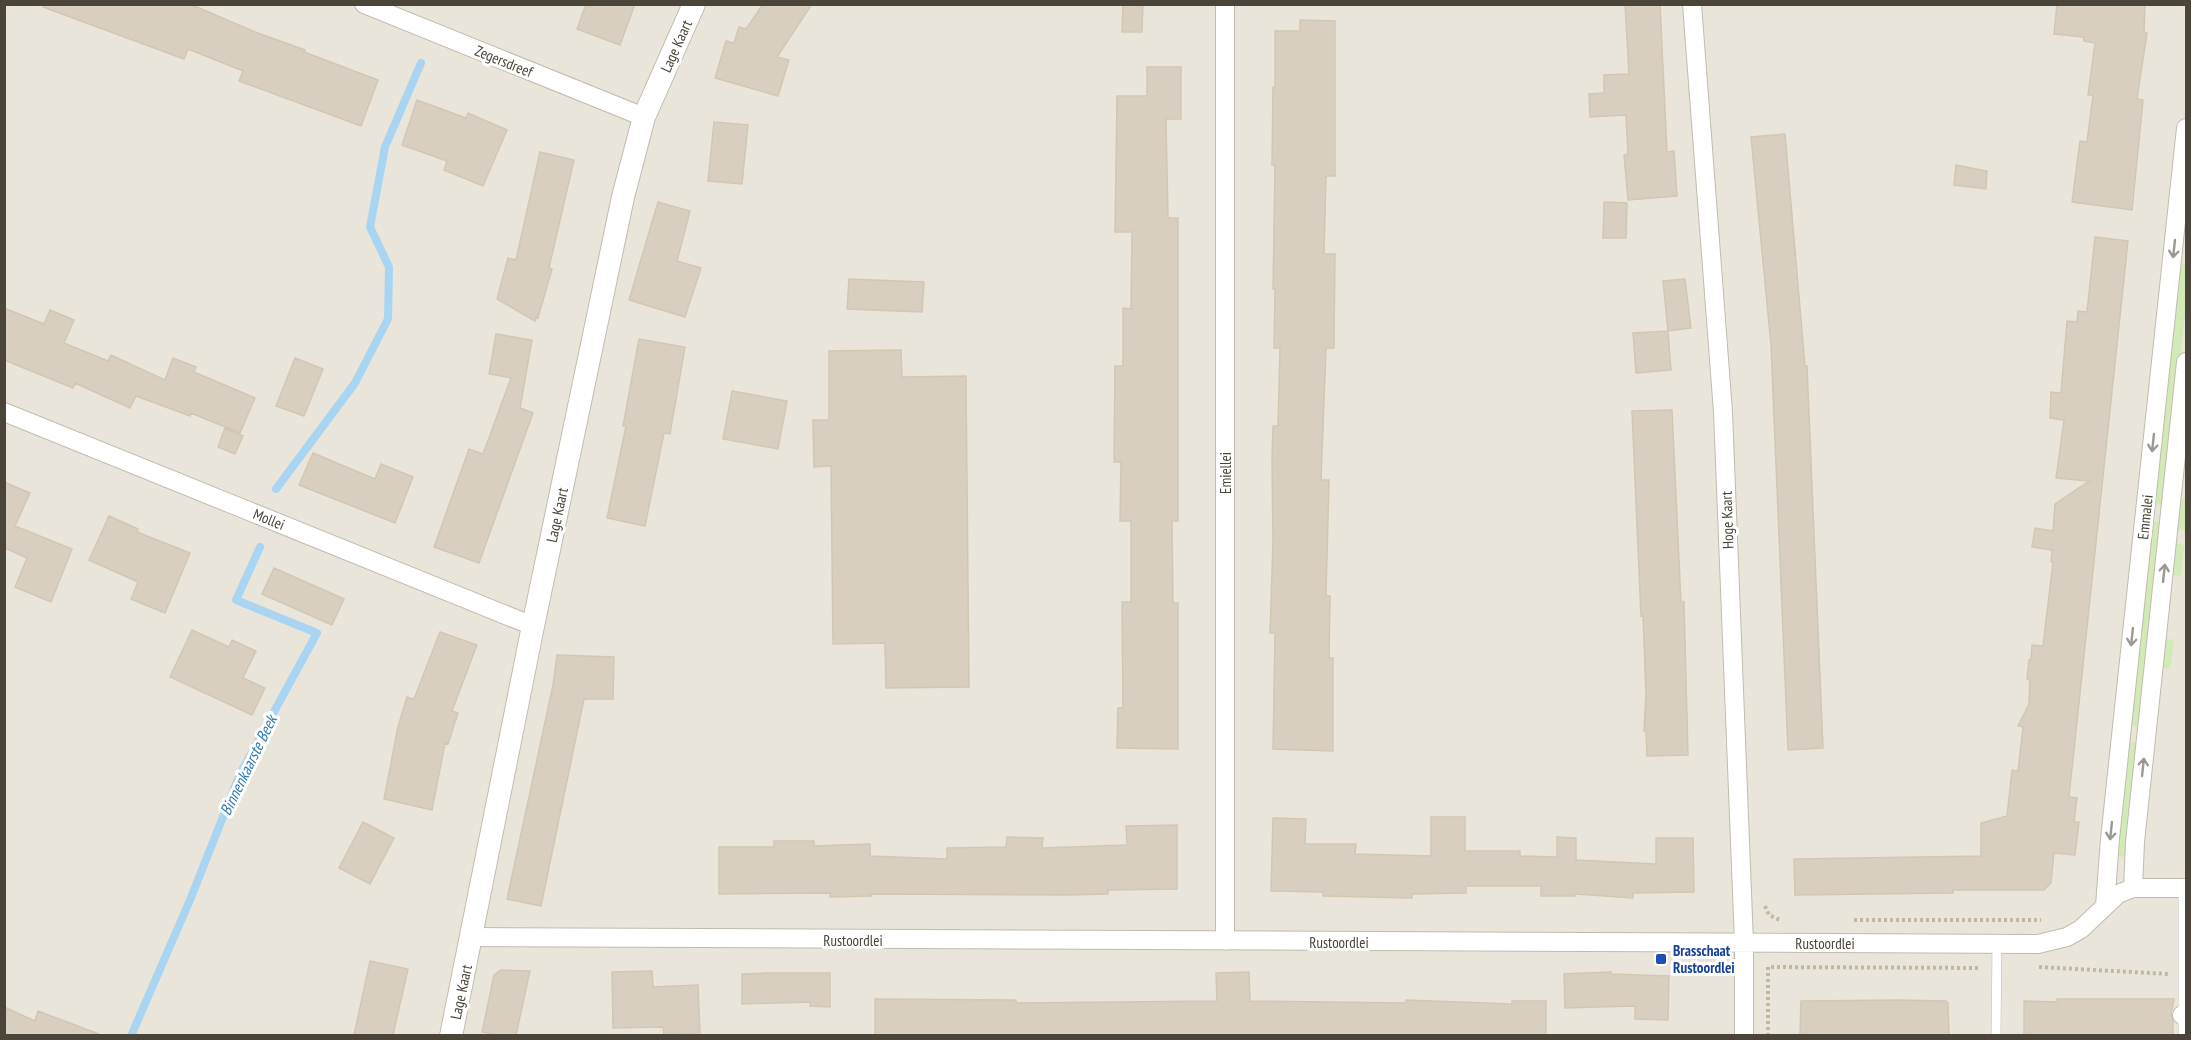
<svg xmlns="http://www.w3.org/2000/svg" width="2191" height="1040" font-family="'PT Sans Narrow',sans-serif">
	<style>
		.residential { fill: #eae5da }
		.grass { fill: #d2eab5 }
		.lines { fill: none; stroke-linecap: round; stroke-linejoin: round }
		.stream { stroke: #a9d4f2; stroke-width: 8 }
		.building { fill: #d8cfc1; stroke: #d3c7b4; stroke-width: 1.5 }
		.service-casing { stroke: #c2bbae; stroke-width: 10 }
		.minor-casing { stroke: #c2bbae; stroke-width: 20 }
		.tertiary-casing { stroke: #c2bbae; stroke-width: 24 }
		.path { stroke: #c4b79f; stroke-width: 4; stroke-dasharray: 3 3; stroke-linecap: butt }
		.service { stroke: #fff; stroke-width: 9 }
		.minor { stroke: #fff; stroke-width: 18 }
		.tertiary { stroke: #fff; stroke-width: 22 }
		.oneway { stroke: #9c9892 }
		.transit-dot { fill: #1a4fb4; stroke: #fff; stroke-width: 2 }
		.labels { text-anchor: middle; dominant-baseline: central; stroke-width: 6; stroke-linejoin: round; paint-order: stroke }
		.street-label { font-size: 15px; fill: #4b4439; stroke: #fff }
		.transit-label { font-size: 15px; font-weight: bold; fill: #164399; stroke: #fff; text-anchor: start }
		.water-label { font-size: 16px; font-style: italic; fill: #2e7ab2; stroke: #fff }
	</style>
	<rect width="100%" height="100%" fill="#f6f3ec"/>
	<path class="residential" d="M5 5H2186V1035H5Z"/>
	<path class="grass" d="M2184 263H2186V305L2165 500 2163 505H2158L2154 501 2178 267Z
		M2177 498 2186 499V531L2174 530Z
		M2156 521 2162 523 2139 726 2135 727 2131 724 2152 523Z
		M2172 543 2184 545 2181 576 2169 574Z
		M2162 638 2174 640 2170 669 2159 667Z
		M2134 742 2138 745 2127 855 2124 857 2119 856 2116 852 2129 743Z"/>
	<g class="lines">
		<path class="stream" d="M276 489 355 383 388 319 389 267 370 227 385 147 421 63
			M131 1036 190 900 240 774 317 633 236 600 260 547"/>
	</g>
	<path class="building" d="M44 4H190L255 32 305 50 304 52 378 80 361 126 239 81 243 71 188 49 184 59 43 7Z
		M586 4H635L620 45 577 29Z
		M763 4H812L777 57 789 60 778 96 715 78 726 41 734 43 739 27 746 29Z
		M1123 4H1143L1142 32H1122Z
		M1625 4H1660L1667 152 1674 151 1677 196 1628 200 1624 155 1628 154 1626 115 1590 117 1589 94 1604 93V75L1629 74Z
		M2057 4H2145L2144 32 2147 33 2137 99 2143 100 2132 210 2072 202 2080 141 2087 142 2093 95H2088L2095 43 2084 41V37L2054 34Z
		M1300 20 1335 21V176H1326L1324 254H1335L1334 348H1326L1321 480H1329L1326 596H1330L1329 658H1333V751L1273 749 1275 633H1270L1273 542 1272 459 1273 426H1278L1280 348H1274L1275 289H1273L1275 165H1272L1273 87H1275V31H1300Z
		M1147 67H1181V119H1166L1168 218H1178V521H1172L1173 603H1178V749L1117 748 1118 708H1123L1122 602H1131V521H1120L1121 462H1114L1115 366H1123V308L1131 309 1132 232H1115L1117 96H1147Z
		M417 100 466 118 468 113 507 130 483 186 444 170 447 161 402 145Z
		M714 122 748 125 742 184 708 181Z
		M1785 134 1805 366H1807L1823 748 1788 750 1771 345 1751 137Z
		M540 152 574 160 549 268 552 269 538 318 536 317 535 321 497 299 508 258 516 260Z
		M1956 165 1987 171 1986 189 1954 185Z
		M658 202 690 211 677 261 701 268 685 317 629 300Z
		M1604 202 1627 203 1626 238H1603Z
		M2095 237 2128 241 2069 797 2077 798 2074 822H2079L2075 855 2054 853 2051 883 2044 890H1953V893L1795 895 1794 859 1981 856V823L2007 816 2012 770 2018 771 2023 727 2018 726 2029 704 2030 680 2027 679 2029 660H2031L2032 645 2043 646 2053 562H2051L2052 550 2032 547 2035 528 2053 531 2055 504 2089 481 2056 478 2064 420 2050 418 2051 392 2061 393 2067 321 2077 322 2078 311 2087 312Z
		M849 279 924 282 922 312 847 309Z
		M1685 279 1691 328 1668 331 1663 281Z
		M4 308 44 324 50 310 74 320 64 343 108 361 111 355 165 380 173 358 196 367 194 372 255 398 240 433 191 413 190 416 136 396 130 408 75 383 73 388 4 360Z
		M1668 331 1671 370 1636 373 1633 333Z
		M496 334 532 340 520 408 533 413 479 563 434 547 469 449 483 454 511 378 489 374Z
		M639 339 685 347 670 434 664 433 645 526 607 518 626 426H623Z
		M901 350 902 377 966 376 969 687 886 688 885 643 833 644 831 466 814 467 813 420H829V351Z
		M295 358 323 369 304 416 276 406Z
		M732 391 787 401 778 449 723 439Z
		M1672 410 1681 602H1684L1688 755 1647 756 1646 731H1644L1646 694 1643 615 1641 616 1632 411Z
		M225 428 243 436 235 454 218 447Z
		M313 453 375 479 381 464 413 477 395 523 299 485Z
		M4 482 30 493 15 526 72 549 51 602 15 587 27 558 5 548 4 550Z
		M109 516 138 529 137 532 190 553 165 613 131 599 138 582 89 560Z
		M274 568 344 599 332 625 262 594Z
		M192 630 229 647 232 640 256 651 243 678 265 688 252 715 170 677Z
		M440 632 477 645 452 711 458 713 448 744 445 743 432 810 384 799 398 727 407 697 414 699Z
		M557 655 614 657 613 699H584L541 906 507 899 553 685Z
		M1431 817H1465V851H1520V856L1557 857V837L1576 838V860L1656 864V838H1693L1694 892 1633 893V898L1575 894V896H1541V886H1466V893L1412 894V898L1323 896V892L1271 891 1273 818 1306 819 1305 844H1356L1355 854 1431 856Z
		M363 822 394 838 370 884 339 868Z
		M1177 825V889L1108 890V894L1066 895 870 894 871 896 830 897V893L719 894V847H774V841H814V846L870 844V856L947 859V848L1006 847 1007 837 1043 838 1042 848 1127 845 1126 826Z
		M370 961 408 969 393 1035H354Z
		M501 970 530 971 516 1035H497L482 1032 494 975Z
		M652 971 653 987 698 985 700 1034 664 1035 663 1027 613 1028 612 972Z
		M1249 972 1250 1001 1406 1003V1000L1512 1004V1001H1546V1035H875V999L1016 1000V1003L1217 1001 1216 973Z
		M1611 972V974L1669 976 1668 1020 1635 1019V1006L1565 1008 1564 974Z
		M769 973H830V1007L810 1006V1002L742 1004V974Z
		M2057 999H2174L2171 1014 2173 1022V1035H2024V1001L2058 1002Z
		M1898 1000 1946 1001 1948 1003 1949 1035H1800L1801 1001Z
		M4 1007 35 1021 38 1011 99 1034V1035H4Z"/>
	<g class="lines">
		<defs>
			<path id="service" d="M1996 1036 1997 943
				M2183 1036V888"/>
			<path id="minor" d="M364 4 644 117
				M1225 4V941
				M1692 4 1723 412 1744 943V1036
				M4 412 533 626
				M2133 888 2135 842 2186 362
				M2105 906 2110 839 2186 128
				M472 937 2038 944 2067 937 2081 929 2118 894 2133 888H2186
				M2182 1015H2186"/>
			<path id="tertiary" d="M451 1036 533 626 623 197 644 117 694 4"/>
		</defs>
		<use href="#service" class="service-casing"/>
		<use href="#minor" class="minor-casing"/>
		<use href="#tertiary" class="tertiary-casing"/>
		<path class="path" d="M1765 906 1769 915 1780 920
			M1854 920H2041
			M2039 967 2169 974
			M1768 1036V967L1981 968"/>
		<use href="#service" class="service"/>
		<use href="#minor" class="minor"/>
		<use href="#tertiary" class="tertiary"/>
	</g>
	<defs><path id="oneway-shaft" d="M-6 0H5M1.5-3L5.5 0L1.5 3" fill="none" stroke-width="1.6" stroke-linecap="round" stroke-linejoin="round" transform="scale(1.5)"/></defs>
	<g class="oneway">
		<use href="#oneway-shaft" transform="translate(2174 249) rotate(96)"/>
		<use href="#oneway-shaft" transform="translate(2153 443) rotate(96)"/>
		<use href="#oneway-shaft" transform="translate(2164 573) rotate(-84)"/>
		<use href="#oneway-shaft" transform="translate(2132 637) rotate(96)"/>
		<use href="#oneway-shaft" transform="translate(2143 767) rotate(-84)"/>
		<use href="#oneway-shaft" transform="translate(2111 831) rotate(96)"/>
	</g>
	<rect class="transit-dot" x="1655" y="953" width="12" height="12" rx="3"/>
	<g class="labels">
		<g class="street-label">
			<text transform="translate(676 46) rotate(-66)">Lage Kaart</text>
			<text transform="translate(504 61) rotate(22)">Zegersdreef</text>
			<text transform="translate(1225 473) rotate(-90)">Emiellei</text>
			<text transform="translate(557 515) rotate(-78)">Lage Kaart</text>
			<text transform="translate(2145 517) rotate(-84)">Emmalei</text>
			<text transform="translate(269 519) rotate(22)">Mollei</text>
			<text transform="translate(1727 520) rotate(-92)">Hoge Kaart</text>
			<text x="853" y="940">Rustoordlei</text>
			<text x="1339" y="942">Rustoordlei</text>
			<text x="1825" y="943">Rustoordlei</text>
			<text transform="translate(461 992) rotate(-78)">Lage Kaart</text>
		</g>
		<g class="transit-label">
			<text x="1673" y="950">Brasschaat<tspan x="1673" dy="17">Rustoordlei</tspan></text>
		</g>
		<g class="water-label">
			<text transform="translate(248 765) rotate(-64)">Binnenkaarste Beek</text>
		</g>
	</g>
	<rect width="2191" height="1040" fill="none" stroke="#4b4439" stroke-width="12"/>
</svg>
